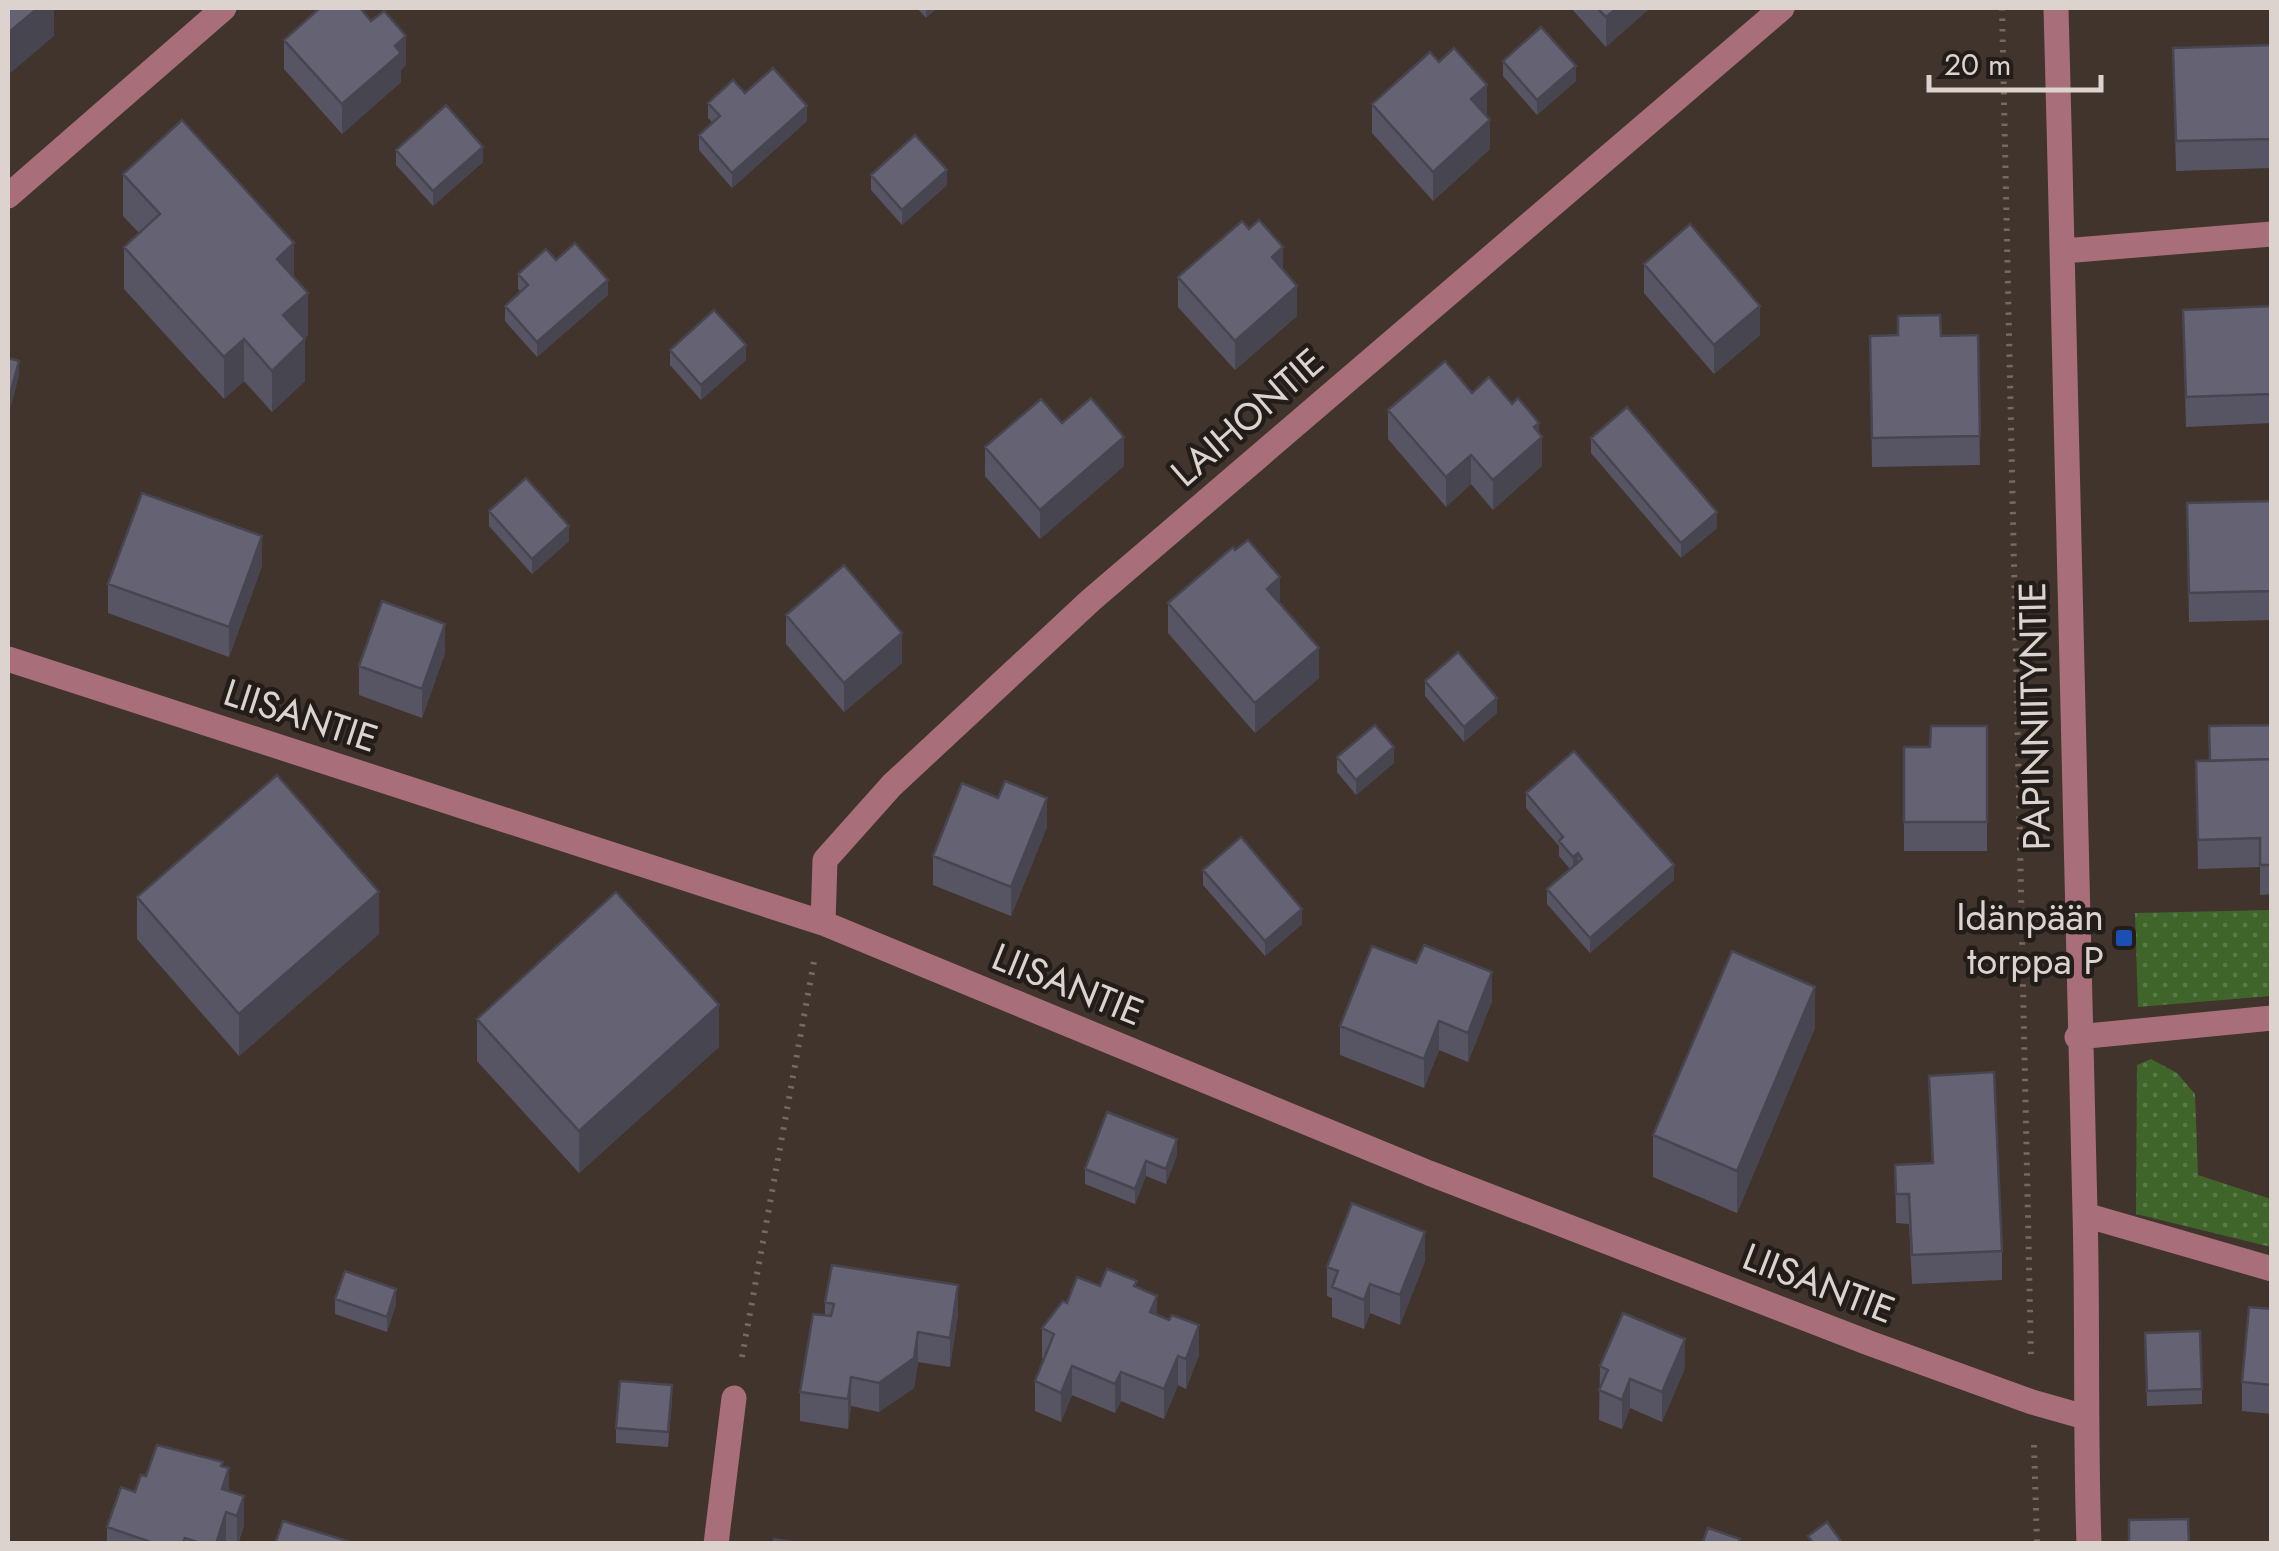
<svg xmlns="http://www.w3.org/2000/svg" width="2279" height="1551" font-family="Jost,sans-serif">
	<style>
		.grass { fill: url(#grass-dots) }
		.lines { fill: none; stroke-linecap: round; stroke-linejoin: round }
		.path { stroke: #756962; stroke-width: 6; stroke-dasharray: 2.5 8; stroke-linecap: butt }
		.minor { stroke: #a86f7a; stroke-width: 25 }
		.wall { fill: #575563 }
		.shaded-wall { fill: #474550 }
		.building { fill: #656373; stroke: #474550; stroke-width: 2.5 }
		.transit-dot { fill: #1a4fb4; stroke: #231d1a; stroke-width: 4 }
		.labels { text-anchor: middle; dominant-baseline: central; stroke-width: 9; stroke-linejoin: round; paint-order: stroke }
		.street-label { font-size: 38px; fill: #dcd3ce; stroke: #231d1a }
		.poi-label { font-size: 38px; fill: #dcd3ce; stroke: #231d1a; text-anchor: end }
	</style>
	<defs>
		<pattern id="grass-dots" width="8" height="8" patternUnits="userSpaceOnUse" patternTransform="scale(2.5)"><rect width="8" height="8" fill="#3f652b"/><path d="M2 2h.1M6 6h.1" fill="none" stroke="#5a7a49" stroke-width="1.8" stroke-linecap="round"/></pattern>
	</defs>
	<rect width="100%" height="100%" fill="#41342c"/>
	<path class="grass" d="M2271 910V996L2138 1007 2135 913Z
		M2151 1059 2177 1073 2195 1094 2198 1175 2271 1199V1247L2136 1214 2137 1065Z"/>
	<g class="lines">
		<path class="path" d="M2002 8 2031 1357
			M742 1357 814 961
			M2034 1445 2037 1544"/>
		<path class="minor" d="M2056 8C2067 409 2072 810 2085 1212 2088 1322 2085 1433 2089 1544
			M8 196 224 8
			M2063 251 2272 234
			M8 659 823 923 1429 1173 1869 1343 2032 1402 2085 1417
			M823 923 825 860 892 785 1091 600 1782 8
			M2077 1037 2272 1018
			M2085 1215 2272 1269
			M716 1544 734 1398"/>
	</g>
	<path class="wall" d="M917 8H937L926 18Z
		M1571 8H1650L1606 47Z
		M284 40 406 65 401 70V82L342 134 284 69Z
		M2272 45V168L2176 171 2173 48Z
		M1503 61 1576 81 1537 115 1503 76Z
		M745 93 807 121 732 188 699 150V135L712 122 708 118V103Z
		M1372 104 1487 114 1490 149 1433 201 1372 133Z
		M396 150 483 162 433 206 396 165Z
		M123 174 294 278 308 335 304 338 305 381 272 412 244 381 224 399 124 289V247L139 233 123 216Z
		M871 175 947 185 902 225 871 190Z
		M556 260 608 295 537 357 505 321V306L521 292 518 289V274Z
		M1644 264 1760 335 1714 374 1644 293Z
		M1178 277 1297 316 1235 370 1178 307Z
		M2272 306V423L2186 427 2183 310Z
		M1978 335 1980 465 1872 467 1870 336Z
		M670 350 746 360 701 400 670 365Z
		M1472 393 1512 404 1539 434 1542 466 1493 510 1471 484 1446 507 1388 439V410Z
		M1591 438 1717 528 1681 558 1591 453Z
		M985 447 1124 466 1040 539 985 476Z
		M2272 501V620L2189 622 2187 503Z
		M489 511 569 541 532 574 489 526Z
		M262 566 229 657 108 613V584Z
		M1168 603 1319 678 1255 733 1168 633Z
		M786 615 902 663 844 712 786 644Z
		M445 653 422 718 359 695V666Z
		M1425 681 1497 713 1464 742 1425 696Z
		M2272 725V894L2260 895V867L2198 869 2196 761H2210Z
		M1987 726V851H1904V747H1930Z
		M1337 757 1394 763 1356 795 1337 772Z
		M1526 793 1674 880 1590 953 1547 904V889L1570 869 1559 856V846L1526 808Z
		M1047 827 1011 916 933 885V856Z
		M1203 870 1302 924 1265 956 1203 885Z
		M137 897 379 934 239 1056 137 939Z
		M1492 1001 1468 1062 1439 1050 1424 1088 1340 1055V1026Z
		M477 1019 719 1047 579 1173 477 1061Z
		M1815 1028 1737 1213 1653 1177V1135Z
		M1929 1076 2002 1251V1280L1912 1284 1909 1224 1896 1223 1895 1165 1932 1163Z
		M1177 1155 1166 1184 1146 1176 1135 1204 1085 1184V1169Z
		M1425 1261 1400 1325 1370 1313 1364 1329 1332 1317V1298L1327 1296V1267Z
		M1100 1286 1137 1287 1157 1315 1199 1355 1186 1389 1178 1385 1164 1419 1121 1401 1115 1413 1072 1395 1061 1422 1035 1411V1381L1044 1359 1042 1358V1328L1067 1303Z
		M335 1299 396 1304 387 1332 335 1314Z
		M825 1302 958 1314 950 1367 918 1362 914 1388 879 1412 851 1406 848 1429 800 1421V1392L825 1315Z
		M2272 1309V1414L2242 1411V1382Z
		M2145 1333 2202 1389V1404L2147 1406Z
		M1600 1366 1685 1368 1662 1422 1630 1408 1622 1429 1599 1420Z
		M672 1400 668 1447 616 1443V1428Z
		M223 1467 229 1491 244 1525 238 1544 226 1542 225 1544H107V1527L146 1476Z"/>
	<path class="shaded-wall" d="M38 8H54V36L8 75V33Z
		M926 8H937L926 18Z
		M1617 8H1650L1606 47V17Z
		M406 36V65L401 70V82L342 134V104L395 46Z
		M1576 66V81L1537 115V100Z
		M1487 85V114L1471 128V99Z
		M807 106V121L732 188V173Z
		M1490 120V149L1433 201V172Z
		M483 147V162L433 206V191Z
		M947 170V185L902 225V210Z
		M294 243V285L277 259Z
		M1283 247V277L1272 257Z
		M608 280V295L537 357V342Z
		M1297 286V316L1235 370V341Z
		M308 293V335L283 357V315Z
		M1760 306V335L1714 374V345Z
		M244 339V381L224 399V357Z
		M305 339V381L272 412V371Z
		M746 345V360L701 400V385Z
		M19 361V376L8 417V402Z
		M1539 423V439L1542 437V466L1493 510V480Z
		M1124 437V466L1040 539V510Z
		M1471 455V484L1446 507V477Z
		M1717 512V528L1681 558V543Z
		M569 526V541L532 574V559Z
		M262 536V566L229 657V627Z
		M1280 577V606L1267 589Z
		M445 624V653L422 718V689Z
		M902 633V663L844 712V683Z
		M1319 648V678L1255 733V703Z
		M1497 698V713L1464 742V727Z
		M1394 747V763L1356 795V780Z
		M1047 798V827L1011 916V887Z
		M1578 853V869L1573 872V857Z
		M1674 865V880L1590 953V938Z
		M379 892V934L239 1056V1014Z
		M1302 909V924L1265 956V941Z
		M1492 972V1001L1468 1062V1033Z
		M1815 987V1028L1737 1213V1171Z
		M719 1005V1047L579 1173V1131Z
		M1439 1021V1050L1424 1088V1059Z
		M1177 1139V1155L1166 1184V1169Z
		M1146 1161V1176L1135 1204V1189Z
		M1425 1232V1261L1400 1325V1295Z
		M1370 1284V1313L1364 1329V1300Z
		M958 1285V1314L950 1367V1338Z
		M396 1289V1304L387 1332V1317Z
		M1157 1296V1325L1150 1312Z
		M1199 1325V1355L1186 1389V1359Z
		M918 1332V1362L914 1388 879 1412V1383Z
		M1685 1339V1368L1662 1422V1392Z
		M1178 1356V1385L1164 1419V1389Z
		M1072 1366V1395L1061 1422V1393Z
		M1121 1372V1401L1115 1413V1384Z
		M851 1377V1406L848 1429V1399Z
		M1630 1379V1408L1622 1429V1400Z
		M223 1462V1486L229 1468V1497L222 1518 221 1466Z
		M244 1496V1525L237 1544V1516Z
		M226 1512V1542L225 1544H216Z"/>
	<path class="building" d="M8 8H38L8 33Z
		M320 8H360L371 21 384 11 406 36 395 46 401 53 342 104 284 40Z
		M1597 8H1617L1606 17Z
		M1541 27 1576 66 1537 100 1503 61Z
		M2272 45V139L2176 141 2173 48Z
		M1454 48 1487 85 1471 99 1490 120 1433 172 1372 104 1430 52 1439 62Z
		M773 68 807 106 732 173 699 135 720 116 708 103 733 80 745 93Z
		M446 105 483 147 433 191 396 150Z
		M182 120 294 243 277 259 308 293 283 315 305 339 272 371 244 339 224 357 124 247 160 214 123 174Z
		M915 135 947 170 902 210 871 175Z
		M1259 220 1283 247 1272 257 1297 286 1235 341 1178 277 1242 221 1249 229Z
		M1690 224 1760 306 1714 345 1644 264Z
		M575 243 608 280 537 342 505 306 528 285 518 274 546 249 556 260Z
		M2272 306V394L2186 397 2183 310Z
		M714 310 746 345 701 385 670 350Z
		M1940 315 1941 336 1978 335 1980 436 1872 438 1870 336 1898 335V316Z
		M8 358 19 361 8 402Z
		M1445 361 1472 393 1489 377 1512 404 1518 398 1539 423 1534 427 1542 437 1493 480 1471 455 1446 477 1388 410Z
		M1091 398 1124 437 1040 510 985 447 1041 399 1062 423Z
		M1627 407 1717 512 1681 543 1591 438Z
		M526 478 569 526 532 559 489 511Z
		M142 493 262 536 229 627 108 584Z
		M2272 501V591L2189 593 2187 503Z
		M1248 540 1280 577 1267 589 1319 648 1255 703 1168 603 1233 547 1235 550Z
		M844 565 902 633 844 683 786 615Z
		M382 601 445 624 422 689 359 666Z
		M1458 652 1497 698 1464 727 1425 681Z
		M1375 725 1394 747 1356 780 1337 757Z
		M2272 725V759L2210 761 2209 726Z
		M1931 726H1987V822H1904V747H1930Z
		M1574 751 1674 865 1590 938 1547 889 1582 859 1578 853 1573 857 1559 841 1563 837 1526 793Z
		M2272 759V865H2260V838L2198 840 2196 761Z
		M277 775 379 892 239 1014 137 897Z
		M1005 781 1047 798 1011 887 933 856 962 783 998 798Z
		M1241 837 1302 909 1265 941 1203 870Z
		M616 892 719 1005 579 1131 477 1019Z
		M1424 945 1492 972 1468 1033 1439 1021 1424 1059 1340 1026 1372 946 1416 963Z
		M1732 951 1815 987 1737 1171 1653 1135Z
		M1994 1072 2002 1251 1912 1255 1909 1194H1896L1895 1165 1933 1163 1929 1076Z
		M1107 1112 1177 1139 1166 1169 1146 1161 1135 1189 1085 1169Z
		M1352 1203 1425 1232 1400 1295 1370 1284 1364 1300 1332 1287 1338 1271 1327 1267Z
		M832 1265 958 1285 950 1338 918 1332 914 1358 879 1383 851 1377 848 1399 800 1392 813 1314 831 1316 834 1304 825 1302Z
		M1107 1269 1137 1281 1134 1286 1157 1296 1150 1312 1169 1320 1172 1315 1199 1325 1186 1359 1178 1356 1164 1389 1121 1372 1115 1384 1072 1366 1061 1393 1035 1381 1054 1334 1042 1328 1063 1301 1067 1303 1077 1277 1100 1286Z
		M345 1271 396 1289 387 1317 335 1299Z
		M2249 1307 2272 1309V1385L2242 1382Z
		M1623 1313 1685 1339 1662 1392 1630 1379 1622 1400 1599 1390 1608 1370 1600 1366Z
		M2200 1331 2202 1389 2147 1391 2145 1333Z
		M620 1381 672 1385 668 1432 616 1428Z
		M157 1445 223 1462 221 1466 229 1468 222 1489 244 1496 237 1516 226 1512 216 1544H203L185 1538 182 1544H156L107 1527 121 1487 135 1492 141 1475 146 1476Z
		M2188 1519 2189 1544H2129V1520Z
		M283 1521 350 1542V1544H275Z
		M1827 1522 1843 1544H1814L1808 1536Z
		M1708 1528 1740 1539 1738 1544H1702Z
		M774 1539 802 1544H773Z"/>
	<rect class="transit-dot" x="2114" y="928" width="20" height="20" rx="5"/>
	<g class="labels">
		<g class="street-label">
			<text transform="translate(1247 417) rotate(-41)">LAIHONTIE</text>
			<text transform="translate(301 715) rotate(18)">LIISANTIE</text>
			<text transform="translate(2034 716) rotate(-91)">PAPINNIITYNTIE</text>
			<text transform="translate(1068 984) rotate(22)">LIISANTIE</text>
			<text transform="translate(1819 1283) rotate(21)">LIISANTIE</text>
		</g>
		<g class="poi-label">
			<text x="2104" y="916">Idänpään<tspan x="2104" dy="44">torppa P</tspan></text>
		</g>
	</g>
	<rect width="2279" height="1551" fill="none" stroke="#dcd3ce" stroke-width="20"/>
	<path d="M1929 75v15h172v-15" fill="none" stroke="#dcd3ce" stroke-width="5"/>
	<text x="1944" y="75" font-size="30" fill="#dcd3ce" stroke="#231d1a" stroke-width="8" paint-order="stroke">20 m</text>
</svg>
